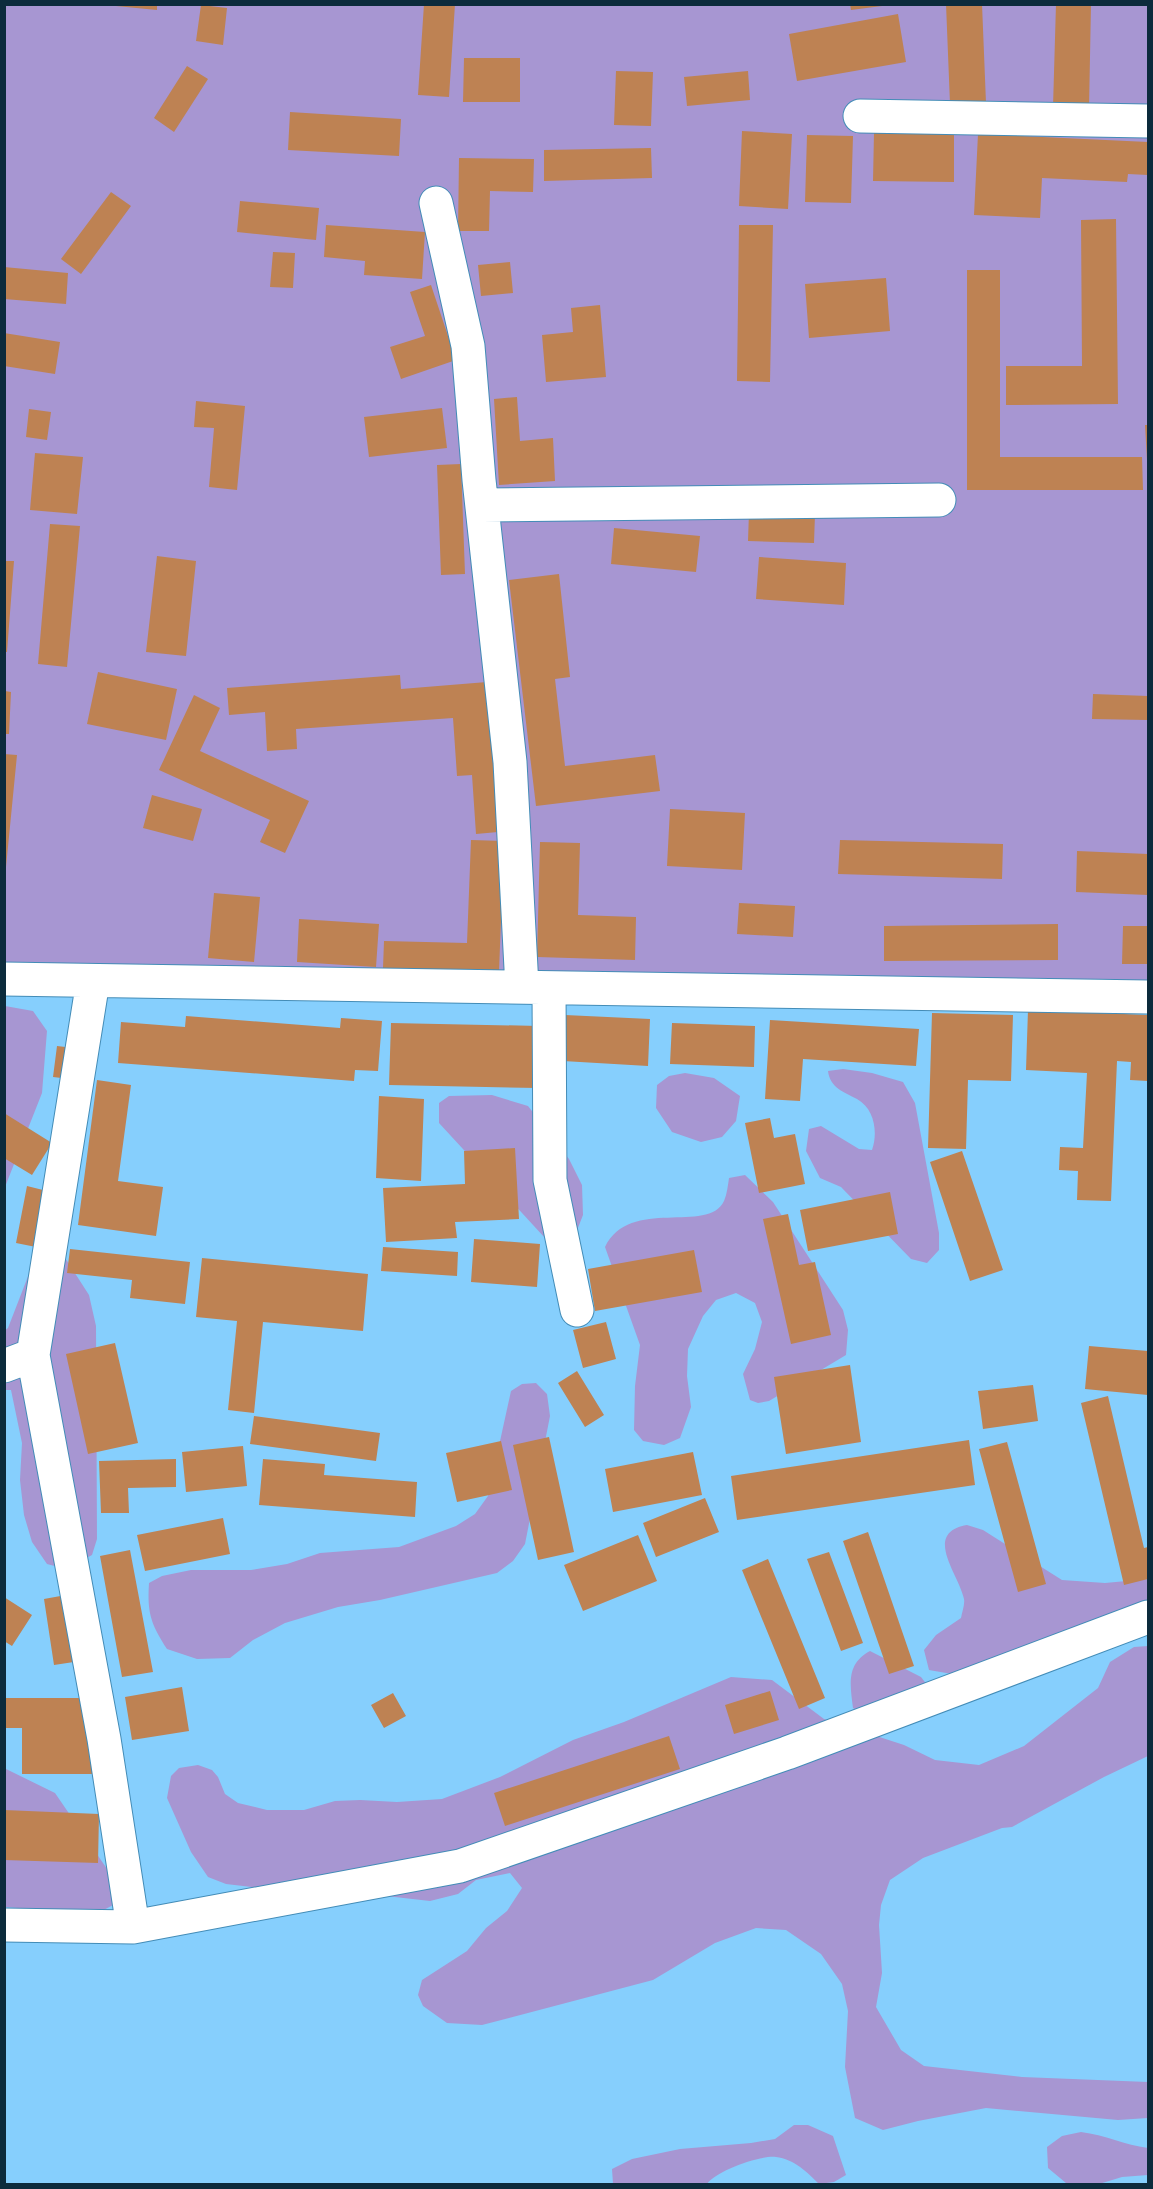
<svg xmlns="http://www.w3.org/2000/svg" width="1153" height="2189" font-family="Literata,serif">
	<style>
		.green { fill: #a796d2 }
		.building { fill: #be8253 }
		.lines { fill: none; stroke-linecap: round; stroke-linejoin: round }
		.minor-casing { stroke: #438cb7; stroke-width: 35 }
		.minor { stroke: #fff; stroke-width: 33 }
	</style>
	<rect width="100%" height="100%" fill="#86cffd"/>
	<path class="green" d="M5 5H1148V997L5 979Z
		M5 1006 33 1011 47 1031 42 1093 5 1187Z
		M843 1069 872 1073 903 1082 915 1103 939 1233V1250L927 1263 911 1259 841 1187 820 1178 806 1151 809 1129 821 1126 859 1149 872 1150C878 1133 875 1109 857 1099 844 1092 830 1088 828 1071Z
		M685 1073 714 1078 740 1096 736 1121 722 1137 701 1142 672 1132 656 1108 657 1085 669 1076Z
		M492 1095 528 1106 569 1159 582 1185 583 1215 574 1238H545L439 1123V1103L449 1096Z
		M745 1175 773 1202 843 1310 848 1330 846 1355 769 1401 758 1403 750 1400 743 1374 755 1349 762 1322 755 1303 736 1293 716 1300 703 1316 688 1349 687 1376 691 1407 680 1438 664 1445 643 1441 634 1430 635 1386 640 1345 605 1247C630 1196 708 1235 724 1201 727 1194 728 1185 729 1178Z
		M62 1253 89 1295 96 1326 97 1539 92 1555 66 1569 47 1564 32 1542 24 1515 20 1480 22 1443 11 1390H5L4 1331 8 1328 32 1266Z
		M536 1383 547 1394 550 1416 525 1544 513 1561 497 1573 380 1600 338 1607 285 1623 253 1640 230 1658 197 1659 167 1649C151 1624 147 1613 149 1583L162 1576 191 1570H251L287 1564 320 1553 399 1547 456 1526 475 1514 488 1496 511 1391 522 1384Z
		M967 1525 983 1530 1062 1580 1105 1583 1148 1579V1607L952 1674 929 1670 924 1650 936 1635 961 1618C962 1612 965 1605 964 1599 959 1574 922 1533 967 1525Z
		M1148 1646V1756L1104 1777 1012 1827 1002 1828 923 1858 890 1880 881 1905 879 1925 882 1973 876 2007 901 2050 924 2066 1022 2077 1148 2082V2118L1118 2120 986 2108 918 2121 883 2130 855 2118 845 2067 848 2011 842 1984 821 1954 786 1930 756 1928 715 1943 653 1980 482 2025 447 2023 423 2006 418 1995 422 1980 467 1951 486 1928 507 1911 522 1888 510 1873 476 1880 458 1894 430 1901 386 1896 286 1891 226 1884 208 1877 191 1852 167 1798 171 1776 179 1768 198 1765 212 1770 218 1777 225 1794 238 1803 267 1810H304L335 1801 360 1800 397 1802 442 1799 500 1777 573 1740 624 1722 731 1677 772 1680 824 1719 904 1745 935 1760 979 1765 1024 1746 1098 1688 1110 1662 1134 1647Z
		M870 1651 921 1677 931 1690 865 1715 853 1708C850 1684 846 1664 870 1651Z
		M4 1768 55 1793 116 1882 117 1903 96 1914 5 1907Z
		M794 2125H808L833 2136 846 2175 834 2182 819 2184C807 2172 794 2159 776 2157 759 2155 716 2171 707 2184H613L612 2169 632 2159 680 2149 751 2143 775 2139Z
		M1081 2132C1105 2135 1125 2145 1148 2148V2175L1122 2177 1099 2184H1074L1066 2183 1048 2168 1047 2147 1062 2136Z"/>
	<path class="building" d="M116 4H157V10L116 6Z
		M424 4H455L449 97 418 95Z
		M850 4H882V6L851 10Z
		M946 4H982L986 103 950 104Z
		M1056 4H1091L1089 109 1053 107Z
		M201 5 227 8 223 45 196 41Z
		M898 14 906 62 797 81 789 34Z
		M464 58H520V102H463Z
		M187 66 208 79 174 132 154 118Z
		M616 71 653 72 651 126 614 125Z
		M748 71 750 100 687 106 684 77Z
		M290 112 401 119 399 156 288 150Z
		M742 131 792 134 788 209 739 206Z
		M874 132H954V182L873 181Z
		M978 134 1148 142V175L1128 174 1127 182 1042 178 1040 218 974 215Z
		M807 135 853 136 851 203 805 202Z
		M651 148 652 178 544 181V150Z
		M459 158 534 159 533 192 490 191 489 231H458Z
		M111 192 131 206 81 274 61 259Z
		M240 201 319 208 316 240 237 232Z
		M1116 219 1118 404 1006 405V366H1082L1081 220Z
		M326 225 425 232 422 279 364 275 365 261 324 257Z
		M739 225H773L770 382 737 381Z
		M273 252 295 253 293 288 270 287Z
		M510 262 513 293 481 296 478 265Z
		M4 267 68 273 66 304 4 299Z
		M967 270H1000V457H1142L1143 490H967Z
		M886 278 890 331 809 338 805 284Z
		M431 285 456 360 401 379 390 347 425 336 410 292Z
		M600 305 606 377 546 382 542 335 573 332 571 308Z
		M4 333 60 342 55 374 4 366Z
		M517 397 520 441 553 438 555 481 499 485 494 399Z
		M196 401 245 406 237 490 209 487 214 428 194 427Z
		M442 408 447 448 369 457 364 417Z
		M29 409 51 412 47 440 26 437Z
		M1145 425H1148V460H1147Z
		M35 453 83 457 77 514 30 510Z
		M461 464 465 574 441 575 437 465Z
		M749 512 815 514 814 543 748 541Z
		M50 524 80 526 67 667 38 664Z
		M614 528 700 536 696 572 611 564Z
		M157 556 196 561 186 656 146 652Z
		M759 557 846 563 844 605 756 599Z
		M4 561H14L7 652H4Z
		M559 574 570 677 555 679 565 766 655 755 660 791 536 806 509 580Z
		M98 672 177 689 166 740 87 724Z
		M400 675 401 689 487 682 498 832 476 834 472 775 457 776 453 718 296 729 297 749 267 751 265 712 229 715 227 688Z
		M5 691 11 692 9 734H5Z
		M1093 694 1148 696V720L1092 719Z
		M194 695 220 708 200 751 309 801 285 853 260 842 270 820 159 770Z
		M4 754 17 755 6 867H4Z
		M152 795 202 809 193 841 143 828Z
		M670 809 745 813 742 870 667 866Z
		M471 840 504 841 499 972 383 968 384 941 467 943Z
		M840 840 1003 844 1002 879 838 874Z
		M540 842 580 843 578 915 636 917 635 960 537 957Z
		M1077 851 1148 854V895L1076 892Z
		M214 893 260 897 254 962 208 958Z
		M739 903 795 906 793 937 737 934Z
		M299 919 379 924 376 967 297 962Z
		M1058 924V960L884 961V926Z
		M1123 926H1148V964H1122Z
		M1028 1010 1148 1015V1081L1130 1080 1131 1062 1117 1061 1111 1201 1077 1200 1078 1171 1059 1170 1060 1147 1083 1148 1087 1073 1026 1070Z
		M932 1013 1013 1015 1011 1081 968 1080 966 1149 928 1148Z
		M565 1015 650 1019 648 1066 563 1061Z
		M186 1016 340 1028 341 1018 382 1021 378 1071 355 1070 354 1081 118 1063 121 1022 185 1027Z
		M770 1020 919 1029 916 1066 803 1059 800 1101 765 1099Z
		M391 1023 539 1026 538 1088 389 1085Z
		M672 1023 755 1026 754 1067 670 1064Z
		M57 1046 74 1048 70 1079 53 1077Z
		M97 1080 131 1085 118 1181 163 1187 156 1236 78 1225Z
		M379 1096 424 1099 421 1181 376 1178Z
		M4 1113 52 1143 32 1175 4 1158Z
		M770 1118 774 1138 795 1134 805 1184 759 1193 745 1123Z
		M515 1148 519 1219 455 1222 457 1238 386 1242 383 1188 465 1184 464 1151Z
		M962 1151 1003 1270 970 1281 930 1162Z
		M27 1186 51 1192 41 1248 16 1243Z
		M890 1192 898 1234 808 1251 800 1210Z
		M788 1214 799 1265 815 1262 831 1335 791 1344 763 1219Z
		M474 1239 540 1244 537 1287 471 1282Z
		M383 1247 458 1252 457 1276 381 1271Z
		M70 1249 190 1262 185 1304 130 1298 132 1280 67 1273Z
		M694 1250 702 1292 595 1311 588 1269Z
		M202 1258 368 1274 363 1331 263 1322 254 1413 228 1410 237 1321 196 1317Z
		M606 1322 616 1359 583 1368 573 1330Z
		M115 1343 138 1443 88 1454 66 1354Z
		M1089 1346 1148 1351V1395L1085 1389Z
		M850 1365 861 1442 786 1454 774 1377Z
		M577 1371 604 1415 585 1427 558 1383Z
		M1033 1385 1038 1421 983 1429 978 1391Z
		M1108 1396 1144 1548 1148 1547V1579L1124 1585 1081 1403Z
		M254 1416 380 1433 376 1461 250 1444Z
		M549 1437 574 1552 538 1560 513 1445Z
		M969 1440 975 1485 737 1520 731 1476Z
		M501 1441 512 1490 457 1502 446 1453Z
		M1007 1442 1046 1584 1018 1592 979 1449Z
		M243 1446 247 1486 186 1492 182 1452Z
		M693 1452 702 1495 613 1512 605 1469Z
		M176 1459V1487L128 1488 129 1513H101L99 1461Z
		M263 1459 325 1464 324 1475 417 1482 415 1517 259 1505Z
		M705 1498 719 1532 656 1557 643 1523Z
		M223 1518 230 1554 145 1571 137 1535Z
		M868 1532 914 1666 889 1674 843 1541Z
		M638 1535 657 1581 583 1611 564 1565Z
		M130 1550 153 1672 122 1677 100 1556Z
		M829 1552 863 1643 841 1651 807 1559Z
		M768 1559 825 1698 799 1709 742 1570Z
		M77 1593 87 1660 54 1665 44 1599Z
		M4 1597 32 1615 12 1646 4 1641Z
		M182 1687 189 1731 132 1740 125 1697Z
		M770 1691 779 1720 734 1734 725 1705Z
		M393 1693 406 1716 384 1728 371 1705Z
		M4 1698H101V1774H22V1728H4Z
		M669 1736 680 1769 505 1826 494 1793Z
		M4 1810 99 1814 98 1863 4 1860Z"/>
	<g class="lines">
		<defs>
			<path id="minor" d="M860 116 1148 121
				M436 203 468 346 479 480 510 762 522 987
				M482 505 939 500
				M4 979 1148 997
				M549 988 550 1180 577 1310
				M4 1366 33 1355
				M4 1925 133 1927 104 1739 33 1355 93 981
				M133 1927 460 1866 787 1753 1148 1617"/>
		</defs>
		<use href="#minor" class="minor-casing"/>
		<use href="#minor" class="minor"/>
	</g>
	<rect width="1153" height="2189" fill="none" stroke="#0c2b3c" stroke-width="12"/>
</svg>
